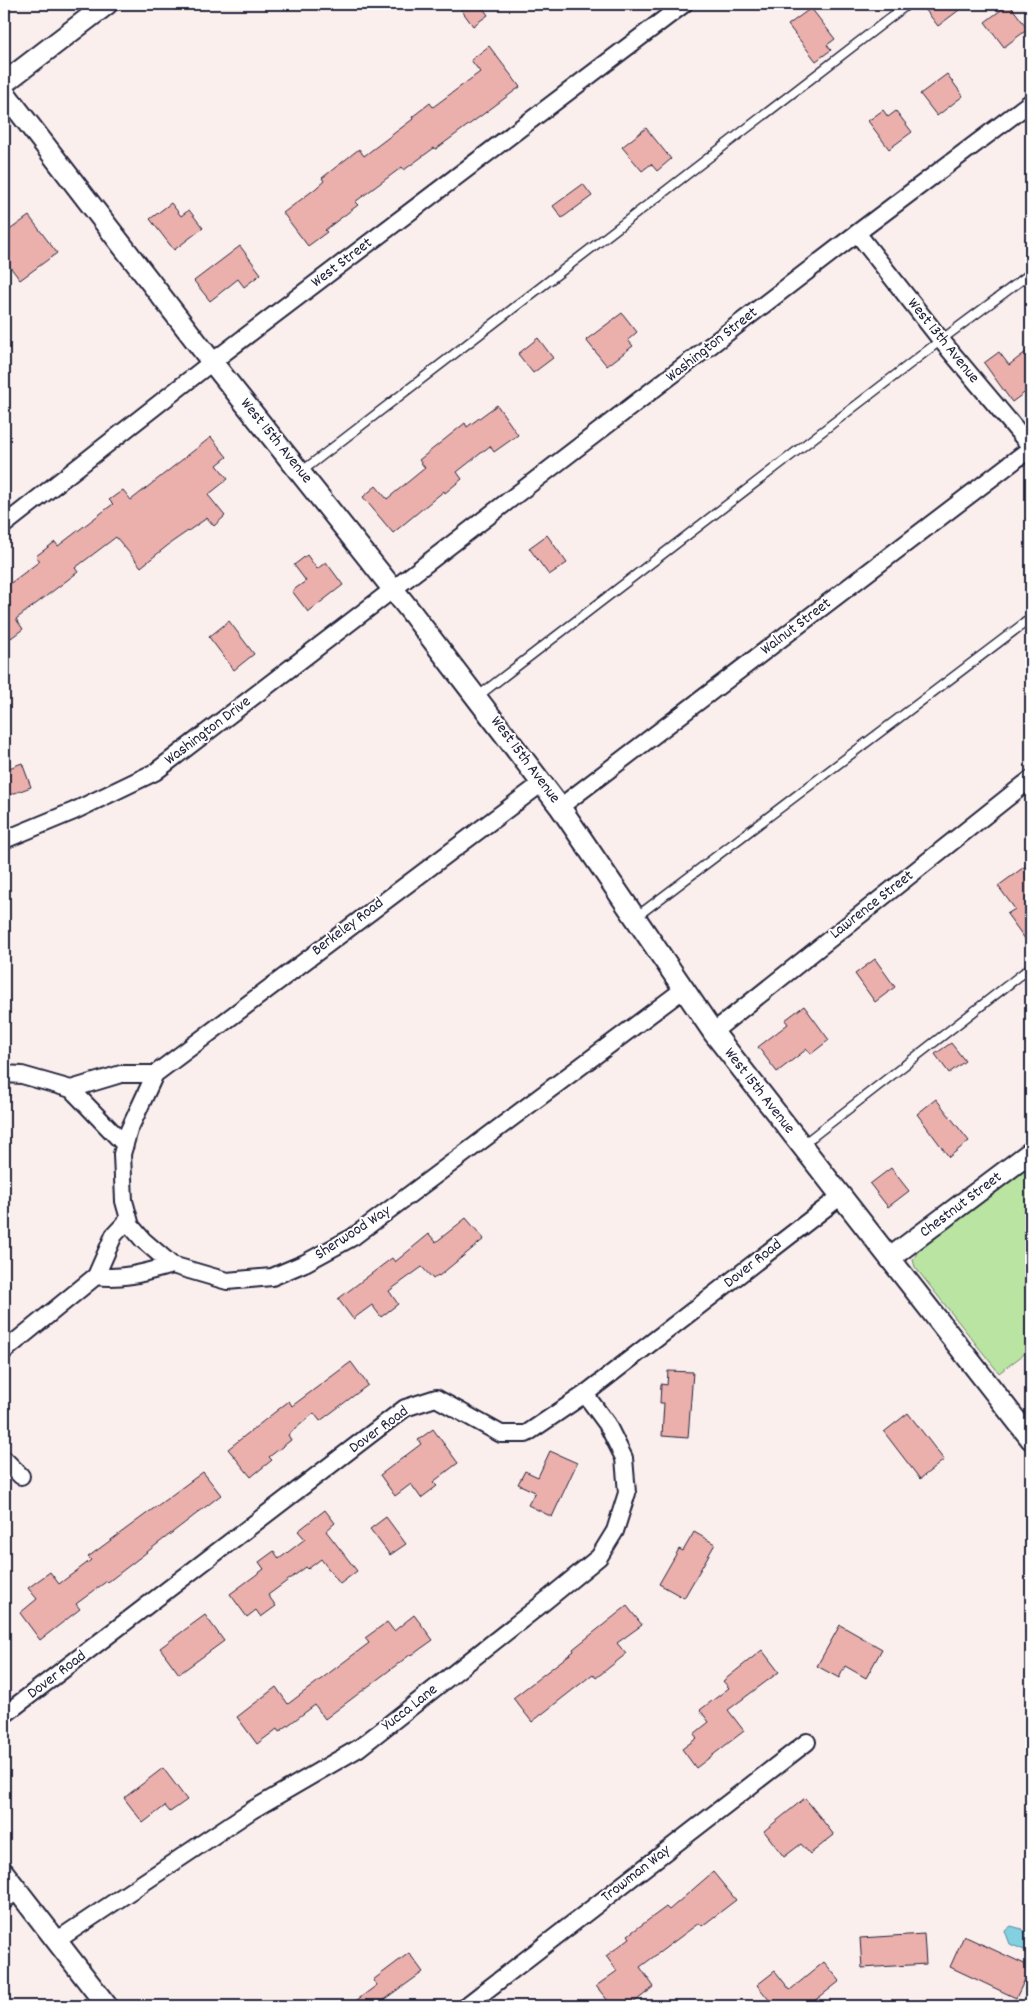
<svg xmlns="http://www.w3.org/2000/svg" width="1035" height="2010" font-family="Dekko,sans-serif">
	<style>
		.green { fill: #b9e4a1; stroke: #6e836e }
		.water { fill: #82d0e0; stroke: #5c8a9e }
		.building { fill: #ebafac; stroke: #22223b }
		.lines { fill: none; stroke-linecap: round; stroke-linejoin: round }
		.service-casing { stroke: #22223b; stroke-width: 11 }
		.minor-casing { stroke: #22223b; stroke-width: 20 }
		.tertiary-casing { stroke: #22223b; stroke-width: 24 }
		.service { stroke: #fff; stroke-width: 8 }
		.minor { stroke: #fff; stroke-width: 16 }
		.tertiary { stroke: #fff; stroke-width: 20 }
		.labels { text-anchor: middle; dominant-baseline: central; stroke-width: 4; stroke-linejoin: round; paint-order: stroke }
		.street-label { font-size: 16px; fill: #22223b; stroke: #fff }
	</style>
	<rect width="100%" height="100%" fill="#fbefee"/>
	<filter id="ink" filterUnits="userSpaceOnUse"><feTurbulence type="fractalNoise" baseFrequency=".02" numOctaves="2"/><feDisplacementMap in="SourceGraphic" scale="10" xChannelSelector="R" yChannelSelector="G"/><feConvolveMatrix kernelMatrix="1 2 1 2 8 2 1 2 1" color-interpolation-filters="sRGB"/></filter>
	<g filter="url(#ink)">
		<path class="green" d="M1031 1161V1349L999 1373 915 1267 913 1260 920 1247Z"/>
		<path class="water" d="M1011 1926 1022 1929 1031 1939V1951L1029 1952 1010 1944 1005 1931Z"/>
		<path class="building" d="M457 4H480L488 15 473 26Z
			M921 4H967L938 26Z
			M1009 4 1028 29 1004 47 985 22Z
			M811 8 835 39 827 45 831 50 816 61 788 25Z
			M489 46 520 87 436 149 434 148 404 170 402 167 355 202 358 205 325 230 327 232 308 246 283 213 315 189 324 181 322 178 359 149 364 156 413 119 412 117 430 103 433 107 480 72 471 60Z
			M947 74 963 96 937 116 920 94Z
			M883 110 888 117 896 111 912 132 889 149 868 121Z
			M646 128 671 159 657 171 651 164 642 171 622 147Z
			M583 184 592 196 562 218 553 206Z
			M171 203 181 216 189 210 203 228 174 250 150 219Z
			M29 216 57 253 20 280 4 259V234Z
			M240 246 261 274 244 287 238 279 210 301 194 281Z
			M622 313 637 332 628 340 633 346 607 366 586 340Z
			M538 338 553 358 533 373 518 354Z
			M1031 348V388L1012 402 984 363 999 352 1009 365Z
			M497 405 518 435 494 452 490 446 457 472 462 479 445 493 444 491 393 533 363 497 376 486 387 499 425 468 419 460 465 423 467 427Z
			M211 437 227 457 217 465 228 479 208 495 225 516 214 526 207 518 172 542 141 567 116 537 75 568 78 572 16 619 23 629 11 638 4 628V588L40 561 36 556 55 542 58 546 113 504 109 500 123 490 131 500Z
			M547 535 567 563 549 575 529 548Z
			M307 555 317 569 326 562 343 585 308 612 292 591 306 581 294 565Z
			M229 621 254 654 234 670 209 637Z
			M22 763 31 787 4 797V770Z
			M1031 862V947L1007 914 1015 909 998 886Z
			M875 959 895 987 875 1002 855 974Z
			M804 1006 829 1040 811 1054 807 1049 777 1072 758 1047 788 1024 785 1020Z
			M951 1043 965 1061 949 1073 935 1054Z
			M936 1099 969 1141 949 1157 917 1114Z
			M891 1168 909 1191 888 1207 870 1184Z
			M466 1218 484 1239 439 1276 438 1275 433 1279 422 1267 389 1291 398 1304 381 1317 372 1305 353 1319 338 1299 392 1258 395 1262 429 1234 436 1242Z
			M351 1362 368 1385 320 1421 314 1413 288 1435 291 1440 269 1457 272 1460 251 1477 228 1449 289 1401 292 1406Z
			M668 1371 693 1372 688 1438 662 1436 664 1403H660L661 1384 667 1385Z
			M908 1413 944 1460 920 1479 884 1432Z
			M433 1429 458 1463 433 1482 437 1486 421 1498 411 1484 395 1496 380 1475 421 1444 418 1440Z
			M550 1451 577 1463 552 1517 528 1505 535 1492 518 1484 525 1471 538 1477Z
			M203 1472 221 1495 108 1582 107 1581 76 1604 80 1609 40 1640 20 1613 37 1599 28 1588 50 1572 59 1584 91 1560 88 1557Z
			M325 1510 335 1523 326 1531 357 1571 340 1584 321 1559 308 1569 306 1567 268 1595 276 1606 261 1617 256 1610 247 1617 230 1594 264 1569 259 1562 274 1551 279 1559 305 1539 298 1531Z
			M386 1517 406 1544 390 1555 370 1529Z
			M694 1532 715 1544 684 1598 659 1584 679 1549 683 1551Z
			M627 1606 642 1625 617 1643 626 1654 596 1678 593 1674 532 1722 513 1698 574 1651 573 1649Z
			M205 1615 224 1641 179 1674 160 1648Z
			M414 1615 433 1640 412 1655 411 1654 325 1719 315 1705 279 1732 277 1729 257 1744 237 1717 276 1687 288 1704 369 1643 365 1638 387 1622 394 1631Z
			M840 1625 882 1649 866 1678 845 1666 839 1678 817 1666Z
			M762 1650 779 1672 728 1710 744 1731 696 1768 682 1749 697 1738 694 1734 709 1722 700 1710 729 1688 723 1681Z
			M163 1768 187 1800 170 1812 165 1806 143 1823 124 1798Z
			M805 1798 834 1835 810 1854 801 1844 784 1857 764 1831Z
			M713 1872 736 1900 702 1926 699 1923 640 1967 654 1987 629 2006H612L596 1986 617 1971 606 1956 630 1938 628 1935 666 1907 669 1910Z
			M924 1934 926 1964 862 1968 860 1938Z
			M964 1936 1031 1967 1016 1998 950 1967Z
			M409 1953 423 1972 376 2006H349L377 1985 373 1980Z
			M824 1962 840 1981 808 2006H774L757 1985 775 1971 790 1990Z"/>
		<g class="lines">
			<defs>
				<path id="service" d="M301 472 908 4
					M477 697 941 340 1031 273
					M636 917 1031 618
					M802 1145 1031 967"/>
				<path id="minor" d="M857 233 941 340 1031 447
					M4 525 212 362 684 4
					M542 783 155 1074 129 1130 122 1154 124 1201 131 1226 143 1240 172 1265 227 1281 272 1277 305 1263 353 1237 684 989
					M560 807 1031 448
					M4 840 74 811 155 772 857 233 1031 102
					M713 1032 1031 779
					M4 1074 22 1075 71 1089 121 1074H155
					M71 1089 125 1145
					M96 1276C122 1280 147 1272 172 1265
					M4 1351 96 1276 114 1235 129 1219
					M4 1459 21 1476
					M4 1715 405 1408 436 1398 501 1434H526L585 1394 841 1196
					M4 1901 17 1890
					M56 1941 252 1810 359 1748 538 1607 599 1557 615 1531 627 1493 624 1458 607 1424 585 1394
					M466 2006 807 1742"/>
				<path id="tertiary" d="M4 83 107 4
					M4 92 212 362 408 608 560 807 713 1032 1031 1439
					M890 1258 1031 1152
					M4 1873 107 2006"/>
			</defs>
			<use href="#service" class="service-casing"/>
			<use href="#minor" class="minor-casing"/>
			<use href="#tertiary" class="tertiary-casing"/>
			<use href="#service" class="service"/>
			<use href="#minor" class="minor"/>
			<use href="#tertiary" class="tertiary"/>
		</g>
	</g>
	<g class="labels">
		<g class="street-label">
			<text transform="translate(342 263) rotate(-37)">West Street</text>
			<text transform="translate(943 341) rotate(51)">West 13th Avenue</text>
			<text transform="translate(712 345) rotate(-38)">Washington Street</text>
			<text transform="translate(276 441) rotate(51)">West 15th Avenue</text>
			<text transform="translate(796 627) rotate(-37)">Walnut Street</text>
			<text transform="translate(208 731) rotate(-37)">Washington Drive</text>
			<text transform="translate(525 760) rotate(53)">West 15th Avenue</text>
			<text transform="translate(872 905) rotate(-38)">Lawrence Street</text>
			<text transform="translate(348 927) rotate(-37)">Berkeley Road</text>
			<text transform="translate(759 1091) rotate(52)">West 15th Avenue</text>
			<text transform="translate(961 1205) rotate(-37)">Chestnut Street</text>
			<text transform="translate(353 1233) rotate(-33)">Sherwood Way</text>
			<text transform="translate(753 1264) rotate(-38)">Dover Road</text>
			<text transform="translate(379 1430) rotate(-36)">Dover Road</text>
			<text transform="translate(57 1675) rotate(-37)">Dover Road</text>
			<text transform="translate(410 1708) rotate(-38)">Yucca Lane</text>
			<text transform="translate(636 1874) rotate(-38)">Trowman Way</text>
		</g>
	</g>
	<rect width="1035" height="2010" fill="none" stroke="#fff" stroke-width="20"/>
	<rect x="10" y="10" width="1015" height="1990" fill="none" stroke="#22223b" stroke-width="2" filter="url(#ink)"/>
</svg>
